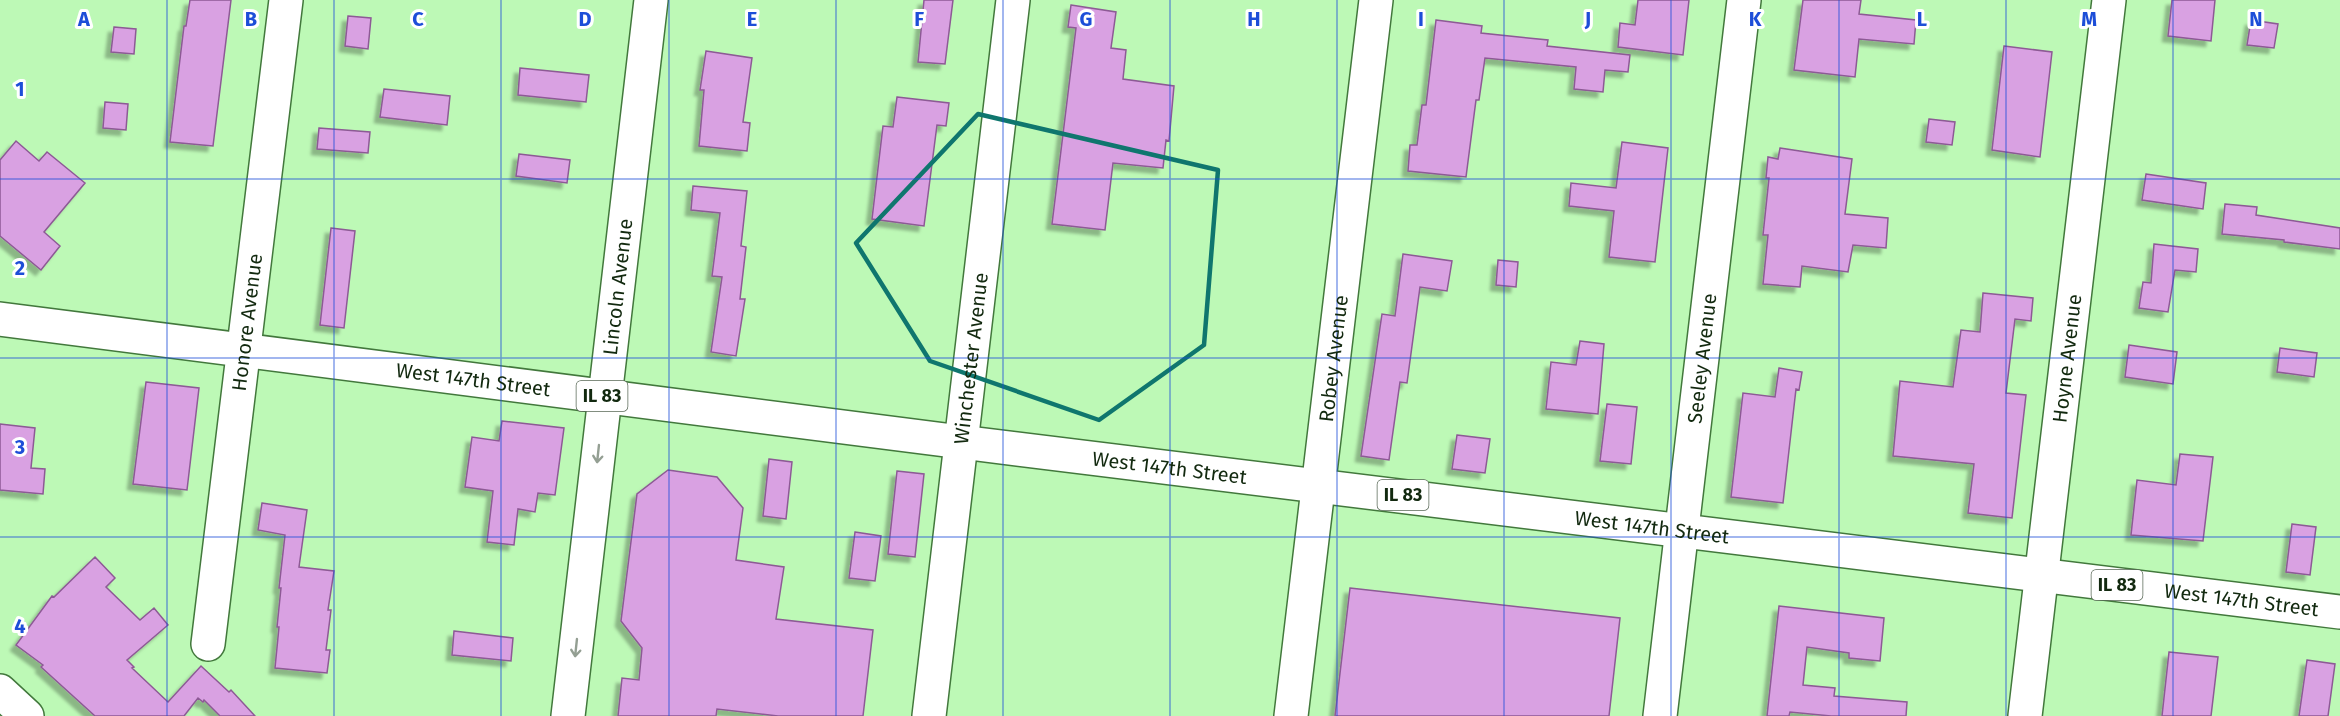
<svg xmlns="http://www.w3.org/2000/svg" width="2340" height="716" font-family="'Fira Sans',sans-serif">
	<style>
		.building { fill: #d9a1e2; stroke: #8d5a95; stroke-width: 1.5; filter: url(#shadow) }
		.lines { fill: none; stroke-linecap: round; stroke-linejoin: round }
		.minor-casing { stroke: #42783c; stroke-width: 36 }
		.major-casing { stroke: #42783c; stroke-width: 36 }
		.minor { stroke: #fff; stroke-width: 33 }
		.major { stroke: #fff; stroke-width: 33 }
		.oneway { stroke: #949f93 }
		.marked { fill: none; stroke: #0f766e; stroke-width: 4.5; stroke-linejoin: round }
		.grid { fill: none; stroke: #1d4ed8; stroke-width: 1.5; stroke-opacity: 0.55 }
		.labels { text-anchor: middle; dominant-baseline: central; stroke-width: 6; stroke-linejoin: round; paint-order: stroke }
		.shield { fill: #fff; stroke: #596957; stroke-width: 1.5 }
		.shield-label { font-size: 18px; font-weight: bold; fill: #12290f }
		.street-label { font-size: 20px; fill: #12290f; stroke: #fff }
		.grid-label { font-size: 20px; text-anchor: middle; font-weight: bold; fill: #1d4ed8; stroke: #fff; stroke-width: 6; stroke-linejoin: round; paint-order: stroke }
	</style>
	<defs>
		<filter id="shadow"><feDropShadow dx="-5.5" dy="5.5" stdDeviation="1.5" flood-color="#0004"/></filter>
	</defs>
	<rect width="100%" height="100%" fill="#bdf9b6"/>
	<path class="building" d="M190 0H231L213 146 170 142 184 26H186Z
		M924 0H953L945 64 918 62Z
		M1638 0H1689L1683 55 1618 47 1620 23 1635 25Z
		M1803 0H1861L1859 14 1916 20 1914 44 1859 39 1855 77 1794 70Z
		M2172 0H2215L2211 41 2168 36Z
		M1071 5 1116 12 1111 48 1126 50 1123 79 1174 86 1169 141 1166 140 1163 168 1113 163 1105 230 1052 224 1076 28 1068 27Z
		M348 16 371 18 368 49 345 46Z
		M1436 20 1482 26 1481 33 1548 40 1547 46 1630 55 1628 72 1605 70 1603 92 1574 89 1576 67 1485 58 1479 100H1476L1466 177 1408 171 1410 145H1417L1422 105H1426Z
		M2251 20 2278 24 2274 48 2247 45Z
		M114 27 136 29 134 54 111 52Z
		M2004 46 2052 52 2040 157 1992 150Z
		M706 51 752 58 743 122 750 123 747 151 699 146 704 90H700Z
		M520 68 589 75 586 102 518 95Z
		M384 89 450 96 447 125 380 117Z
		M897 97 949 103 946 126 937 125 924 226 872 219 883 126 893 127Z
		M105 102 128 104 126 130 103 128Z
		M1929 119 1955 122 1952 145 1926 142Z
		M319 128 370 132 368 153 317 149Z
		M16 141 39 161 47 152 85 183 44 232 60 246 41 270 0 236V160Z
		M1622 142 1668 148 1655 262 1609 257 1614 211 1569 206 1571 183 1616 188Z
		M1780 148 1852 159 1845 214 1888 218 1886 248 1853 245 1848 272 1802 266 1800 287 1763 284 1768 235H1763L1769 178H1766L1768 157 1778 159Z
		M519 154 570 160 567 183 516 176Z
		M2146 174 2206 183 2203 209 2142 200Z
		M693 186 747 191 741 246 746 247 740 299H745L736 356 711 352 722 277 712 276 720 213 691 210Z
		M2225 204 2257 207 2256 215 2340 228V249L2284 242V240L2222 234Z
		M331 228 355 231 344 328 320 325Z
		M2154 244 2198 249 2196 272 2175 270 2168 312 2139 308 2143 282 2151 283Z
		M1403 254 1452 261 1447 291 1420 287 1407 383 1400 382 1389 460 1361 456 1382 314 1395 316Z
		M1498 260 1518 262 1516 287 1496 285Z
		M1983 293 2033 298 2031 321 2015 319 2006 393 2026 395 2012 518 1968 513 1974 464 1893 456 1900 381 1953 387 1961 330 1980 332Z
		M1580 341 1604 344 1598 414 1546 409 1551 362 1576 365Z
		M2129 345 2177 352 2173 384 2125 377Z
		M2280 348 2317 353 2314 377 2277 372Z
		M1779 368 1802 372 1799 390 1796 389 1783 503 1731 497 1743 393 1775 397Z
		M146 382 199 388 187 490 133 484Z
		M1607 404 1637 407 1631 464 1600 461Z
		M502 421 564 428 555 495 538 493 535 512 518 509 514 545 487 542 493 491 465 487 472 437 499 441Z
		M0 424 35 428 31 468 45 469 43 494 0 490Z
		M1457 435 1490 439 1485 473 1452 469Z
		M2180 454 2213 457 2203 541 2131 535 2137 480 2176 485Z
		M769 459 792 462 786 519 763 516Z
		M668 470 717 477 743 508 736 560 784 567 776 619 873 630 863 716H778L717 709 716 716H618L622 678 639 680 642 648 621 621 637 494Z
		M897 471 924 474 915 557 888 554Z
		M262 503 307 510 299 567 334 571 328 610H331L326 650H330L327 673 275 668 279 627H277L281 588H279L285 535 258 530Z
		M2292 524 2316 527 2310 575 2286 572Z
		M855 532 881 536 875 581 849 578Z
		M95 557 115 578 106 587 140 620 154 608 168 625 127 660 134 667 132 668 168 702 201 666 229 692 231 690 255 716H220L204 700 203 702 198 698 184 716H95L41 667 43 665 16 645 52 596 54 597Z
		M1350 588 1620 618 1609 716H1335Z
		M1779 606 1884 618 1880 661 1849 658V653L1807 647 1803 685 1835 688 1834 696 1907 702 1906 716H1831L1790 712 1789 716H1767Z
		M454 631 513 638 511 661 452 655Z
		M2169 652 2218 657 2211 716H2162Z
		M2307 660 2335 664 2328 716H2299Z"/>
	<g class="lines">
		<defs>
			<g id="minor">
				<path id="s1" d="M208 644 286 0"/>
				<path d="M0 691 27 716"/>
				<path id="s2" d="M568 716 651 0"/>
				<path id="s3" d="M929 716 1013 0"/>
				<path id="s4" d="M1291 716 1376 0"/>
				<path id="s5" d="M1660 716 1744 0"/>
				<path id="s6" d="M2025 716 2109 0"/>
			</g>
			<g id="major">
				<path id="s7" d="M0 319 961 442 2340 612"/>
			</g>
		</defs>
		<use href="#minor" class="minor-casing"/>
		<use href="#major" class="major-casing"/>
		<use href="#minor" class="minor"/>
		<use href="#major" class="major"/>
	</g>
	<defs><path id="oneway-shaft" d="M-6 0H5M1.5-3L5.5 0L1.5 3" fill="none" stroke-width="1.6" stroke-linecap="round" stroke-linejoin="round" transform="scale(1.5)"/></defs>
	<g class="oneway">
		<use href="#oneway-shaft" transform="translate(598 454) rotate(96)"/>
		<use href="#oneway-shaft" transform="translate(576 648) rotate(96)"/>
	</g>
	<path class="marked" d="M978 114 1218 170 1204 345 1099 420 930 361 856 243Z"/>
	<path class="grid" d="M167 0V716M334 0V716M501 0V716M669 0V716M836 0V716M1003 0V716M1170 0V716M1337 0V716M1504 0V716M1671 0V716M1839 0V716M2006 0V716M2173 0V716M0 179H2340M0 358H2340M0 537H2340"/>
	<g class="labels">
		<g class="shield">
			<rect x="576.5" y="381" width="51" height="30" rx="4.5"/>
			<rect x="1377.5" y="480" width="51" height="30" rx="4.5"/>
			<rect x="2091.5" y="570" width="51" height="30" rx="4.5"/>
		</g>
		<g class="shield-label">
			<text x="602" y="396">IL 83</text>
			<text x="1403" y="495">IL 83</text>
			<text x="2117" y="585">IL 83</text>
		</g>
		<g class="street-label">
			<text stroke="none"><textPath href="#s2" startOffset="432">Lincoln Avenue</textPath></text>
			<text stroke="none"><textPath href="#s1" startOffset="324">Honore Avenue</textPath></text>
			<text stroke="none"><textPath href="#s3" startOffset="360">Winchester Avenue</textPath></text>
			<text stroke="none"><textPath href="#s4" startOffset="360">Robey Avenue</textPath></text>
			<text stroke="none"><textPath href="#s5" startOffset="360">Seeley Avenue</textPath></text>
			<text stroke="none"><textPath href="#s6" startOffset="360">Hoyne Avenue</textPath></text>
			<text stroke="none"><textPath href="#s7" startOffset="477">West 147th Street</textPath></text>
			<text stroke="none"><textPath href="#s7" startOffset="1179">West 147th Street</textPath></text>
			<text stroke="none"><textPath href="#s7" startOffset="1665">West 147th Street</textPath></text>
			<text stroke="none"><textPath href="#s7" startOffset="2259">West 147th Street</textPath></text>
		</g>
	</g>
	<g class="grid-label">
		<text x="84" y="26">A</text>
		<text x="251" y="26">B</text>
		<text x="418" y="26">C</text>
		<text x="585" y="26">D</text>
		<text x="752" y="26">E</text>
		<text x="919" y="26">F</text>
		<text x="1086" y="26">G</text>
		<text x="1254" y="26">H</text>
		<text x="1421" y="26">I</text>
		<text x="1588" y="26">J</text>
		<text x="1755" y="26">K</text>
		<text x="1922" y="26">L</text>
		<text x="2089" y="26">M</text>
		<text x="2256" y="26">N</text>
		<text x="20" y="96">1</text>
		<text x="20" y="275">2</text>
		<text x="20" y="454">3</text>
		<text x="20" y="633">4</text>
	</g>
</svg>
